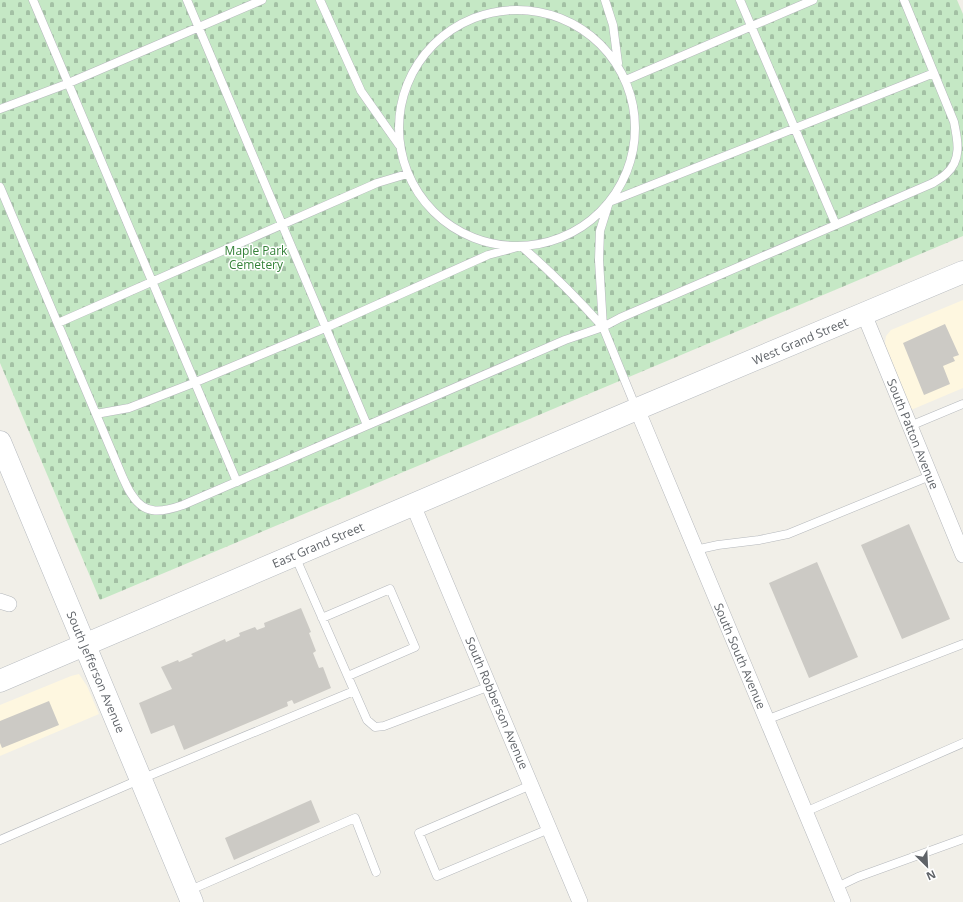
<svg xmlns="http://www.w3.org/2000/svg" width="963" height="902" font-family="'Open Sans',sans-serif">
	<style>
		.commercial { fill: #fef7e0 }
		.cemetery { fill: url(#cemetery-stones) }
		.building { fill: #cccac5 }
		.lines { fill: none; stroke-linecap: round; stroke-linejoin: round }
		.service-casing { stroke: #b5b8bc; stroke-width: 9 }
		.minor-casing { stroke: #b5b8bc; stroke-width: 16 }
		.secondary-casing { stroke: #b6babf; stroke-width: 23 }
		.service { stroke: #fff; stroke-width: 8 }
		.minor { stroke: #fff; stroke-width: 15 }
		.secondary { stroke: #fff; stroke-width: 22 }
		.labels { text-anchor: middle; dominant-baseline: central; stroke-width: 3; stroke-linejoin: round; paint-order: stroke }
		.park-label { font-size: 12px; fill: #348238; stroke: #fff }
		.street-label { font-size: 12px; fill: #5f6368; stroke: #fff }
	</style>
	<defs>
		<pattern id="cemetery-stones" width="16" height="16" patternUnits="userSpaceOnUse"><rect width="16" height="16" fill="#c5e8c5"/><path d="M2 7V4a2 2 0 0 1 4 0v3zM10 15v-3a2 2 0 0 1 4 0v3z" fill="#a3c0a4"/></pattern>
	</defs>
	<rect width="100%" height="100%" fill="#f1efe8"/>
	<path class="commercial" d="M963 300V388L911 410 887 351 885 343 886 336 891 330Z
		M79 674 87 686 99 714 0 756V705L71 676Z"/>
	<path class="cemetery" d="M0 0H957L963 14V236L100 600 0 363Z"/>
	<path class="building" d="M945 324 959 355 953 357 955 361 943 366 950 384 924 395 903 343Z
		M909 524 950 619 902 639 861 545Z
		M817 562 858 657 809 678 769 583Z
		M301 608 311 632 309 633 316 651 313 653 319 668 323 667 331 688 294 704 292 700 287 702 288 706 184 750 174 725 151 734 139 703 172 689 161 667 178 660 179 662 193 656 191 654 225 639 226 642 240 636 239 633 255 627 257 630 265 627 264 623Z
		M49 701 59 725 2 748 0 743V721Z
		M311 800 320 822 234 860 225 838Z"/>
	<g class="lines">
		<defs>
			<path id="service" d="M33 0 237 482
				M187 0 367 425
				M320 0 361 91 399 145
				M605 0 613 25 618 63
				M740 0 836 225
				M399 128a118 118 0 1 1 236 0a118 118 0 1 1-236 0Z
				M626 80 813 0
				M0 109 64 85 262 0
				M0 187 123 478C126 484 128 490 132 495 145 516 163 512 183 505L565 340 603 327 620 318 933 183C937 180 942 178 946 174 962 160 958 141 954 122L904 0
				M58 323 377 183 407 174
				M636 408 603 327 599 260 600 231 609 202 934 73
				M96 414 129 408 191 384 325 328 488 255 521 246C550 271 577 298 603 327
				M910 426 963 404
				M695 550 718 545 759 540 788 534 930 476
				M295 556 367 720 375 727 384 726 490 686
				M322 618 390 589 415 647 348 676
				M766 720 963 644
				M531 785 419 833 437 876 549 829
				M805 812 963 743
				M0 840 141 779 354 691
				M837 887 858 877 963 839
				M188 891 355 818 376 872"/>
			<path id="minor" d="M864 314 963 555
				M637 409 843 902
				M413 505 580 902
				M0 601 9 604"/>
			<path id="secondary" d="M0 442 192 902
				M0 681 637 409 963 272"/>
		</defs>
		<use href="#service" class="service-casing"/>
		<use href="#minor" class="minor-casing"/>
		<use href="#secondary" class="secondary-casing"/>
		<use href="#service" class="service"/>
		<use href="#minor" class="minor"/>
		<use href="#secondary" class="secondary"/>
	</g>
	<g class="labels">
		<g class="park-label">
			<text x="256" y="250">Maple Park<tspan x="256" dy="14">Cemetery</tspan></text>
		</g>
		<g class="street-label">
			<text transform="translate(800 341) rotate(-23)">West Grand Street</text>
			<text transform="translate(913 434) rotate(68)">South Patton Avenue</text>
			<text transform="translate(318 545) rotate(-23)">East Grand Street</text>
			<text transform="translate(740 656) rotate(67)">South South Avenue</text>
			<text transform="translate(96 672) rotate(67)">South Jefferson Avenue</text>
			<text transform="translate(497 703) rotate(67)">South Robberson Avenue</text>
		</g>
	</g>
	<g transform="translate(927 866) rotate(156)" stroke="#ffffff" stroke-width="3" paint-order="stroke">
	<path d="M0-3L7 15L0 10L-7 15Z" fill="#5f6368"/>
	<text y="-6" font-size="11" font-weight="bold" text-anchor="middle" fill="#5f6368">N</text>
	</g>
</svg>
